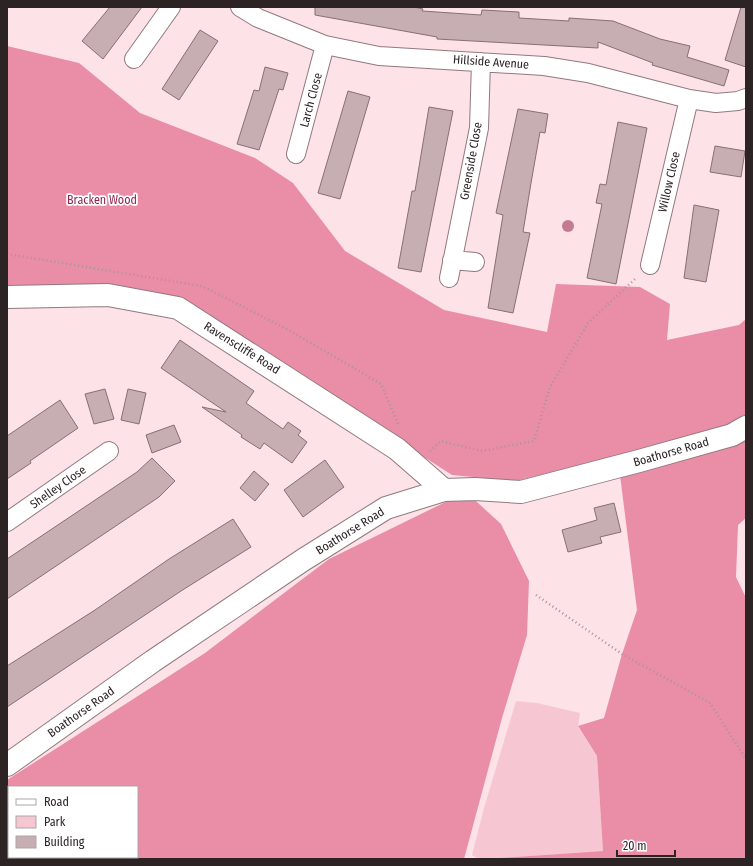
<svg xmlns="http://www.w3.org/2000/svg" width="753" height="866" font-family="'Fira Sans Condensed',sans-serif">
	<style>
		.green { fill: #f6c7d2 }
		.forest { fill: #ea8da6; fill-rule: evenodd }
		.building { fill: #c7aeb3; stroke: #876f74 }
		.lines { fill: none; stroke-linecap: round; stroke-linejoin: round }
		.minor-casing { stroke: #91797f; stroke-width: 20 }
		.tertiary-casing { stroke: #91797f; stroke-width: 24 }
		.path { stroke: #a89499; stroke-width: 2.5; stroke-dasharray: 1 3; stroke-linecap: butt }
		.minor { stroke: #fff; stroke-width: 18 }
		.tertiary { stroke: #fff; stroke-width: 22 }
		.tree { fill: #c27b93 }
		.labels { text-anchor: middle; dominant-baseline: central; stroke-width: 3.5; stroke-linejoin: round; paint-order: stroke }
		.street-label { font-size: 12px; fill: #2c2325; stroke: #fff }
		.park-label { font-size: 12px; fill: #92264e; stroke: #fff }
	</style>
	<rect width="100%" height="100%" fill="#fde2e8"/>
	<path class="green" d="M516 701 537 703 580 713 578 727 597 756 603 851 486 859H479L472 855 484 808Z"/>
	<path class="forest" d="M7 46 79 63 140 113 255 158 293 183 345 251 444 310 547 332 556 284 640 287 670 304 667 340 739 325 746 319V418L715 431 516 481 452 475 180 300 7 297Z
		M746 436V518L738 525 736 577 746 598V859H486L603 851 597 756 578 726 604 718 622 654 637 610 620 475Z
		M466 492 501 524 529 581 527 635 502 718 464 859H7V780L205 653 329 559ZM9 787H137V857H9Z"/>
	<path class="building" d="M110 7H142L103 59 82 41Z
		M315 7H414L423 9 422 11 481 15 482 10 519 12V18L569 21V18L613 21 660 39 690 46 687 57 729 70 724 86 652 65 653 63 598 42V48L437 39V37L315 15Z
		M741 7H746V67L725 60Z
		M200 30 218 41 179 100 162 89Z
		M265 67 288 73 283 90 279 89 259 150 237 144 254 90 259 91Z
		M348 91 370 97 340 199 318 193Z
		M429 107 453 111 421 272 398 268 412 191H415Z
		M518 109 548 114 545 133 540 132 531 183 523 232 530 233 513 313 488 308 503 215 496 213Z
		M618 122 647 128 616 284 587 278 602 204 596 203 600 184 606 185Z
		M715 146 745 151 741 177 710 172Z
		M694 205 719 210 706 282 684 278Z
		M180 340 254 391 246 403 283 429 288 422 301 431 298 435 307 442 292 463 264 443 260 449 241 437 242 435 202 407 226 412 161 368Z
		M105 389 114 419 94 424 85 394Z
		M128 389 146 393 139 424 121 420Z
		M60 400 78 428 30 461 31 463 7 479V436Z
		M174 425 181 442 152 453 146 435Z
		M152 458 175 481 159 497 7 599V559L137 472Z
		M325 460 344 487 303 517 284 490Z
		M254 471 269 484 255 501 240 488Z
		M614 503 621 532 600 537 602 543 568 552 562 530 597 520 594 508Z
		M233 519 251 547 181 591 7 707V666L95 610 169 559Z"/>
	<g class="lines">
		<defs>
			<path id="minor" d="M240 7 258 18 325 45 379 56 544 66 588 73 689 99 716 103 738 101 746 98
				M134 59 171 7
				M296 154 325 45
				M452 260 475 262
				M650 265 689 99
				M449 278 479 128 481 62
				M7 522 109 451"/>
			<path id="tertiary" d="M7 297 108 295 178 308 397 449 444 490
				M7 765 153 661 303 560 386 508 444 490 475 489 521 492 639 461 732 435 746 427"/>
		</defs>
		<use href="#minor" class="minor-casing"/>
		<use href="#tertiary" class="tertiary-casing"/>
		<path class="path" d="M7 254 202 286 285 328 381 384 399 426
			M430 451 441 441 482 451 534 441 550 387 588 323 636 278
			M536 595 622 654 710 703 746 759"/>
		<use href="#minor" class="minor"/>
		<use href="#tertiary" class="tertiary"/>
	</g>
	<circle class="tree" cx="568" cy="226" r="6"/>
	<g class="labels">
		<g class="street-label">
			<text transform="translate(491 62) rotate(4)">Hillside Avenue</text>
			<text transform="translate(311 100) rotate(-75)">Larch Close</text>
			<text transform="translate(471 161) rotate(-80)">Greenside Close</text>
			<text transform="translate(669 182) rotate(-77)">Willow Close</text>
			<text transform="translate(242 348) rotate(32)">Ravenscliffe Road</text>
			<text transform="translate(671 452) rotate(-16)">Boathorse Road</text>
			<text transform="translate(58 487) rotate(-35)">Shelley Close</text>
			<text transform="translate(350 531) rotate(-32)">Boathorse Road</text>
			<text transform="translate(81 712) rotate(-35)">Boathorse Road</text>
		</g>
		<g class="park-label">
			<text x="102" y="200">Bracken Wood</text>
		</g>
	</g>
	<rect width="753" height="866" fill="none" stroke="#2c2325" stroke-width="16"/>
	<rect x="8" y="786" width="130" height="72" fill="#ffffff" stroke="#aba7a8"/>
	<rect x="16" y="799" width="20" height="6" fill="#ffffff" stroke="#aba7a8"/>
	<text x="44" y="806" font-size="12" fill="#2c2325">Road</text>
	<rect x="16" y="816" width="20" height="12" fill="#f6c7d2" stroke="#aba7a8"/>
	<text x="44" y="826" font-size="12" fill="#2c2325">Park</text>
	<rect x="16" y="836" width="20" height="12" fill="#c7aeb3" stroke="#aba7a8"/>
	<text x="44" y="846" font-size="12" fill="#2c2325">Building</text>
	<path d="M617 850v6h58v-6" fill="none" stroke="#2c2325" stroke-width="2"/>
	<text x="623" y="850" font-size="12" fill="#2c2325" stroke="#ffffff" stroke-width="3" paint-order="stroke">20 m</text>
</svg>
